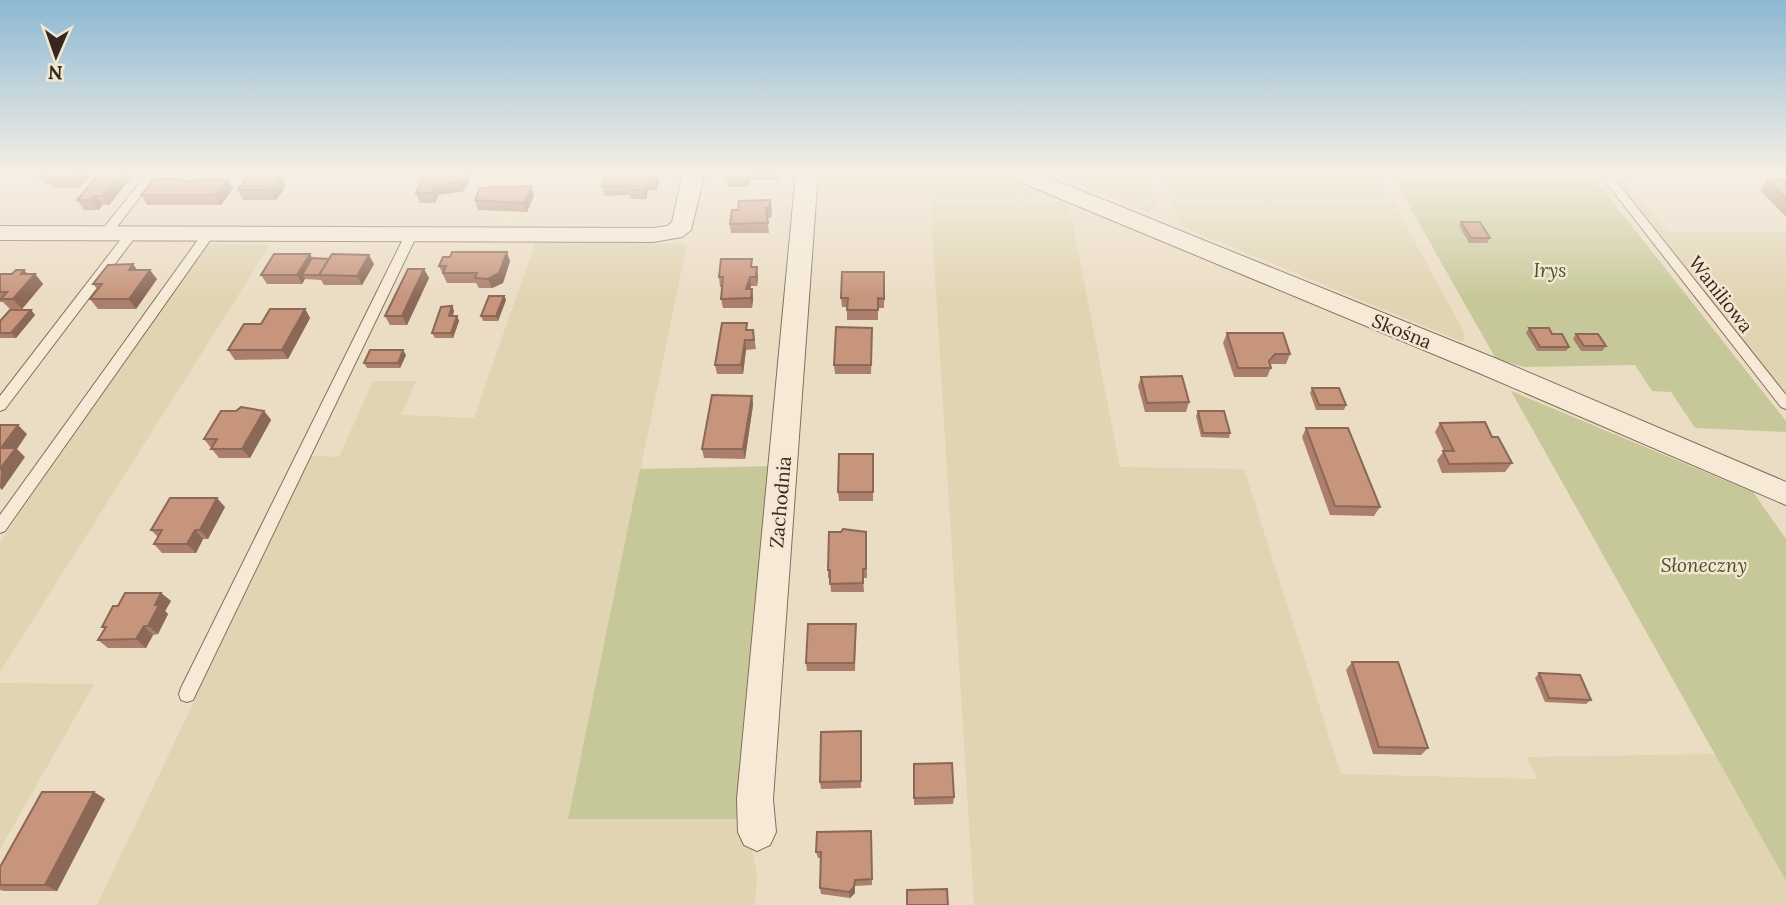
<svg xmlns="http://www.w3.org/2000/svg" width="1786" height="905" font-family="Lora,serif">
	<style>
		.farmland { fill: #e0d4b2 }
		.green { fill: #c7c899 }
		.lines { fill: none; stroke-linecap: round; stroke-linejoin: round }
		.service-casing { stroke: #856e5c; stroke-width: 2 }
		.minor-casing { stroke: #856e5c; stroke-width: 2 }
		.service { fill: #f6ead7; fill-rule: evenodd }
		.minor { fill: #f6ead7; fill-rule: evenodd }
		.wall { fill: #ab7f6b }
		.shaded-wall { fill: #8b6857 }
		.building { fill: #c7947c; stroke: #8b6857; stroke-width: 2 }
		.labels { text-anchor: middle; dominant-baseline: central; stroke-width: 5; stroke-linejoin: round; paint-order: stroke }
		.park-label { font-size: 19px; font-style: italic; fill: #4a5127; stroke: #f3e7d3 }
		.street-label { font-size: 19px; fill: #35281f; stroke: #f3e7d3 }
	</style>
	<rect width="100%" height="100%" fill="#ebdcc4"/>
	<path class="farmland" d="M814 172H990L1069 205 1120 467 1244 469 1341 774 1537 779 1527 757 1716 754 1786 881V905H974L930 195H812Z
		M1048 172H1146L1157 206 1148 212Z
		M1161 172H1377L1465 334 1463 342 1179 225Z
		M1609 172H1618L1668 232H1786V393Z
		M535 243 687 244 568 819H746L757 874 755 905H97L311 456 339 457 373 381H416L401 415 474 418Z
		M207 244 270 245 0 672V542Z
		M0 683 94 684 0 849Z"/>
	<path class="green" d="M1390 172H1589L1786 421V432L1695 428 1671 392 1652 391 1635 365 1525 367 1496 359Z
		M1511 391 1753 492 1786 539V881Z
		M771 466 746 819H568L640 469Z"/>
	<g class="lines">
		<defs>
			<path id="service" d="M148 172H159L110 236H102V230Z
				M1598 172H1609L1786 395V409L1781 407Z
				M132 229 138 233 136 236 5 409 0 411V396L128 230Z
				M209 229 215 233 213 236 5 531 0 533V515L205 230Z
				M412 229 418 233 193 700 187 702 181 700 179 694 181 688 406 233Z"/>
			<path id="minor" d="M683 172H705L691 230 682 237 653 242 0 240V226L653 228 667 226 672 222Z
				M796 172H818L773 799 776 832 770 845 757 851 744 845 738 832 737 799Z
				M1005 172H1035L1497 359 1786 482V505L1479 373 1008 177Z"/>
		</defs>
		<use href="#service" class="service-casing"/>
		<use href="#minor" class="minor-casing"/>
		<use href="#service" class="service"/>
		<use href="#minor" class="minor"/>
	</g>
	<path class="wall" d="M40 172H93L79 188H53L50 184H45L38 174Z
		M101 172H135L109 205H102L99 210H84L77 200Z
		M426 172H473L464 191 438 195 435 203H420L416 193Z
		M606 172 659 180 657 190H648L646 199H631L630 195 605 196 602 186Z
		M723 172H781L779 180H750L749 187H727L726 181H724Z
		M1768 180H1786V217L1760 190Z
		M183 181 233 188 221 205H147L141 195Z
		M286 186 276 200H243L238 190Z
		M534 195 527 212 478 210 475 200Z
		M770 200 772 210 771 218H767L769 233H731L730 224 738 210Z
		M1461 222 1490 238 1487 243H1469L1459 226Z
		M312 258 374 264 362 285H324L321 280 305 279 302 284H267L261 275Z
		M510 261 503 283 492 288H479L476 283H447L439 266Z
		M753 267 758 277 757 286H751L750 289H752L753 299 752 308H723L721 299 722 287H720L719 277Z
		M24 270 28 274H35L43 284 22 309H10L3 302H0V274H12Z
		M137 270 157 279 136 309H98L90 299 98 290 93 284Z
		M884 272V308H878V320H847V307H842L841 298Z
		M429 278 407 325H390L385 316Z
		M504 296 506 300 498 321H483L481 316Z
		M452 306 454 311 453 316H457L459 321 453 338H435L432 333Z
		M305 309 310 318 288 359 235 360 228 350 261 324Z
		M31 310 35 315 16 338H0V321Z
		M1529 328 1552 334 1569 347 1566 351H1537L1526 333Z
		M748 330H753L756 349 746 350 743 374H717L715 365Z
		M1227 333 1290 354 1286 364H1271L1270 365 1271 368 1267 377H1234L1223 343Z
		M1576 334 1606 346 1602 351H1581L1573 339Z
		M872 337 871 374H835L834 365Z
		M406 355 400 368H367L364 363Z
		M1141 377 1189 402 1186 412H1145L1138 386Z
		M1312 388 1346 405 1344 410H1316L1310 393Z
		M752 396 753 405 745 459 704 458 702 449Z
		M264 411 271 420 250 458H219L204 439Z
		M1198 411 1230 433 1229 438 1201 437 1196 416Z
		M1440 423 1492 437 1512 463 1505 472 1442 473 1437 460 1444 451 1435 432Z
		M1306 428 1380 507 1374 516 1330 515 1302 437Z
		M873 454V501H839L838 492Z
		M225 507 208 539H203L196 553H162L154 544 158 537 151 530Z
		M866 532 867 578H863L864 592H831L830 578H828V570Z
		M161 593 171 601 165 611 168 614 158 634 153 635 146 648H108L98 640 105 629 102 627 118 606Z
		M856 632 855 671H807L806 663Z
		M1352 662 1428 748 1421 755 1373 754 1346 670Z
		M1539 673 1591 700 1586 704 1545 702 1535 678Z
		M861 731V788L821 789 820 782Z
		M914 764 954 797 953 804 914 805Z
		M94 792 105 799 57 891H4L0 890V867Z
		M871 831 872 885 855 886V893L850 898 821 894 820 888 821 858H818L816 852Z"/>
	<path class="shaded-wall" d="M78 172H93L79 188 72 179Z
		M121 172H135L109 205 102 196Z
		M465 172H473L464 191 438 195 435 203 431 193 434 185Z
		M658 172 659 180 657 190 655 181Z
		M749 172 750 180 749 187 748 177Z
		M280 176 286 186 276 200 271 190Z
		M227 179 233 188 221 205 215 195Z
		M646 181 648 190 646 199 644 190Z
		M531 186 534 195 527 212 524 203Z
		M95 196 102 205 99 210 92 200Z
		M507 252 510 261 503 283 492 288 488 279Z
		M310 254 315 263 302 275 305 279 302 284 297 275Z
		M369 255 374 264 362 285 357 276Z
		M133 264 140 274 129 270Z
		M757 267 758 277 757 286 756 277Z
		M424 269 429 278 407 325 402 316Z
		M24 270 31 279 35 274 43 284 22 309 13 299 21 274Z
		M150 270 157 279 136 309 129 299Z
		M750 277 751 286 748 295 746 289Z
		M752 289 753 299 752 308 751 298Z
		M504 296 506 300 498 321 496 316Z
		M452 306 454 311 451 321 449 316Z
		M305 309 310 318 288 359 282 350Z
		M31 310 35 315 16 338 11 333Z
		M457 316 459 321 453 338 451 333Z
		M745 340 746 350 743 374 741 365Z
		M403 350 406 355 400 368 398 363Z
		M752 396 753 405 745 459 743 449Z
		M264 411 271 420 250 458 242 449Z
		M18 425 27 434 17 449 25 457 2 490 0 488 1 448Z
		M217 498 225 507 208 539 200 530Z
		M195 530 203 539 196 553 187 544Z
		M161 593 171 601 165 611 168 614 158 634 148 626 155 605Z
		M144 626 153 635 146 648 136 639Z
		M94 792 105 799 57 891 45 885Z
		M855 880V893L850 898 849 892Z"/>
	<path class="building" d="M40 172H78L72 179H46L50 174H38Z
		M101 172H121L102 196H95L92 200H77Z
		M426 172H465L461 182 434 185 431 193H416Z
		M606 172H657L655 181H646L644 190H629L630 186H602Z
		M726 172H749L748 177H725Z
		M248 176H280L271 190H238Z
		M154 179H182L180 181 227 179 215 195H141Z
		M1768 180H1786V199Z
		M531 186 524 203 475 200 480 188Z
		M770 200V208H766L768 223 730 224 732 210H738L739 201Z
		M1461 222H1480L1490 238H1471Z
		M452 252H507L499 273 488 279 475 278 477 273H443L446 266H439L443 257H450Z
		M274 254H310L297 275H261Z
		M332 254 369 255 357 276 319 275Z
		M312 258 329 259 319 275H302Z
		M721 259H752L751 267H757L756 277H750L746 289H752L751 298 721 299 723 277H719Z
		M133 264 129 270H150L129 299H90L102 284H93L108 265Z
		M408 269H424L402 316H385Z
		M16 270H24L21 274H35L13 299H1L7 292H0V274H12Z
		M842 272H884V299L878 298V310H847L848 298H841Z
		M489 296H504L496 316H481Z
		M452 306 449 316H457L451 333H432L441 307Z
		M270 309H305L282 350H228L244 324H261Z
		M10 310H31L11 333H0V321Z
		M722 323H747L746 330H753L754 340H745L741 365H715Z
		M836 327 872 328 871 365H834Z
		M1529 328H1549L1552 334H1562L1569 347H1540Z
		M1227 333H1283L1290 354H1275L1269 361 1271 368H1238Z
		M1576 334H1598L1606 346H1584Z
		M370 350H403L398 363H364Z
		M1182 376 1189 402 1147 403 1141 377Z
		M1312 388H1339L1346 405H1319Z
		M712 395 752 396 743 449H702Z
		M241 407 264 411 242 449H211L217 439H204L221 411H236Z
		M1198 411H1224L1230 433H1203Z
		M1485 422 1492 437H1498L1512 463 1449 464 1443 451H1454L1440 423Z
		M0 425H18L1 448H16L0 469Z
		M1306 428H1348L1380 507 1335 506Z
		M839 454H873V492H838Z
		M170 498H217L200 530H195L187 544H154L162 530H151Z
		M843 529 866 532V569H863V583L830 584V570H828L829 532H841Z
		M125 593H161L155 605H159L148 626H144L136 639 98 640 106 627H102L113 606H118Z
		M808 624H856L854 663H806Z
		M1352 662H1398L1428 748 1379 747Z
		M1539 673 1580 675 1591 700 1549 698Z
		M861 731V781L820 782 821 732Z
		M952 763 954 797 914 798V764Z
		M42 792H94L45 885H0V867Z
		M871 831 872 879 855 880 854 887 849 892 820 888 821 852H816L817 832Z
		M947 889 948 905H907V890Z"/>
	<linearGradient id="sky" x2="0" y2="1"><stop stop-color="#8db8d4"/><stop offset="0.58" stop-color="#f6efe4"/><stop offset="1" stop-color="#f6efe4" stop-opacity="0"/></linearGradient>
	<rect width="1786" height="299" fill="url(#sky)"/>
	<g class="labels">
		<g class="park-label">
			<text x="1550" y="270">Irys</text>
			<text x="1704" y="565">Słoneczny</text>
		</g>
		<g class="street-label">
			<text transform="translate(1721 294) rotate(52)">Waniliowa</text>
			<text transform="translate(1402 331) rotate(22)">Skośna</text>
			<text transform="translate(780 502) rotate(-85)">Zachodnia</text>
		</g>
	</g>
	<g transform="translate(56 56) rotate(182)" stroke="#f3e7d3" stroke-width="5" paint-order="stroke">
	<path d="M0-5L12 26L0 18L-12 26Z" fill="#35281f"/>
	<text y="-10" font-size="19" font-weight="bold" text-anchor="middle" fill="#35281f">N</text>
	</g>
</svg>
